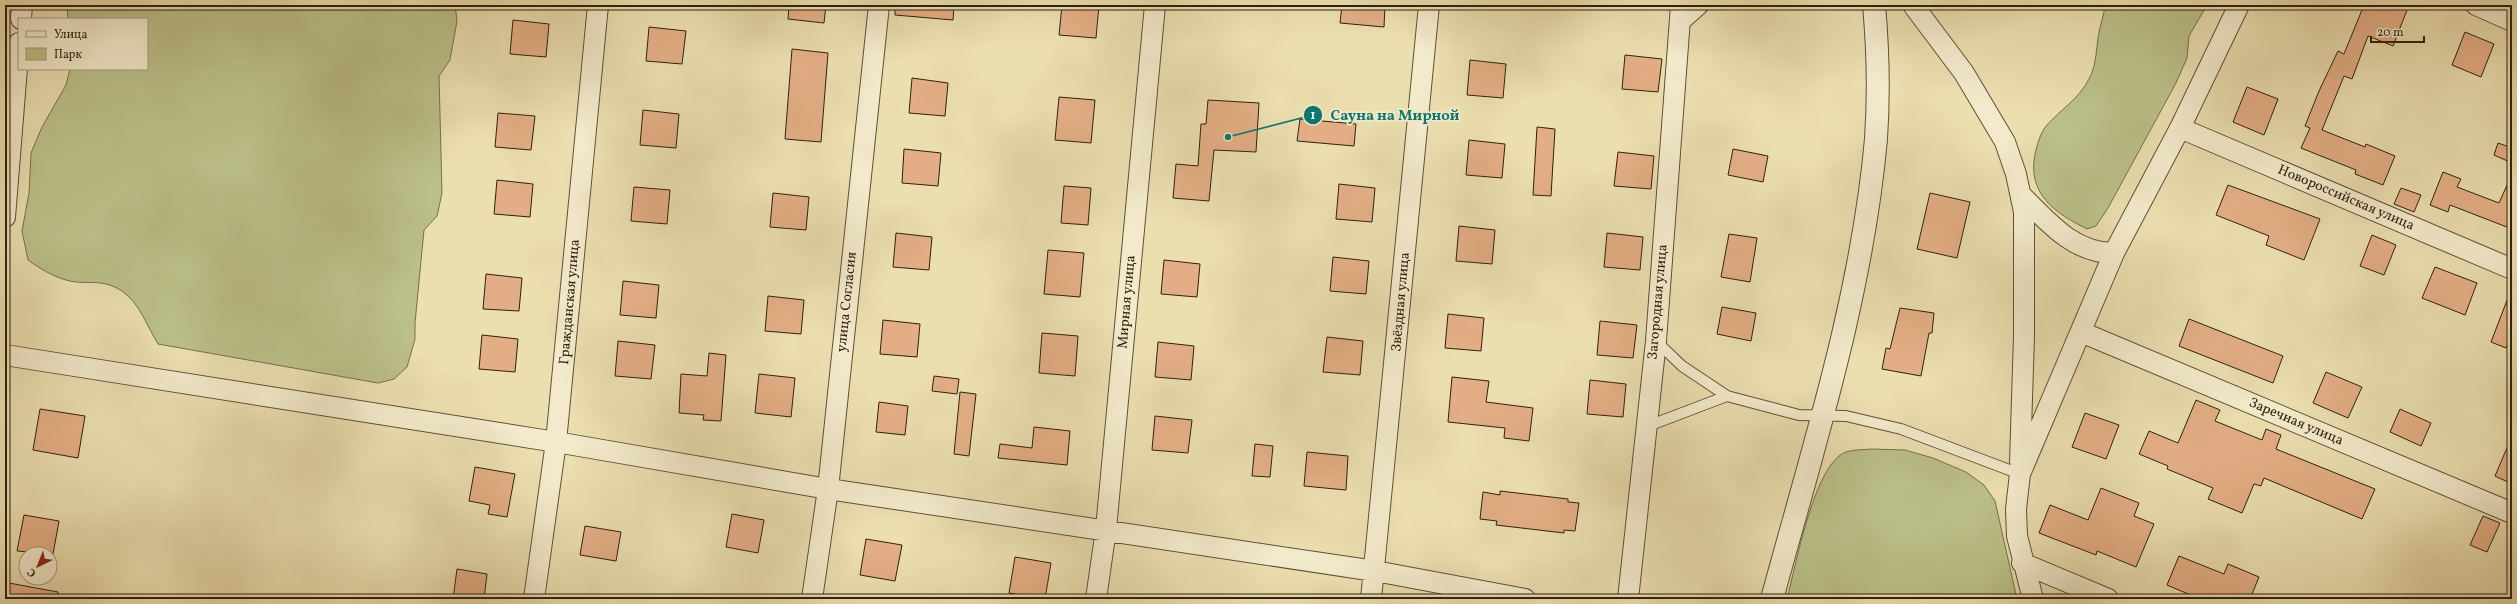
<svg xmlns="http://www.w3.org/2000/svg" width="2517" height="604" font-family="Vollkorn,serif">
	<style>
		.green { fill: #bbc088; stroke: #75704b }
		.building { fill: #e3ae85; stroke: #2f210e }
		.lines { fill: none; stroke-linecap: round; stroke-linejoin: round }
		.service-casing { stroke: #5e5036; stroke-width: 12 }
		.minor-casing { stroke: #5e5036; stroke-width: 22 }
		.tertiary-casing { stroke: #5e5036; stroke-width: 24 }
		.service { stroke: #f2eacb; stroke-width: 10 }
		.minor { stroke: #f2eacb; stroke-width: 20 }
		.tertiary { stroke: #f2eacb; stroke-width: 22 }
		.labels { text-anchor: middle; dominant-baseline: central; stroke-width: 3.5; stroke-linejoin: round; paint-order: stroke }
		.street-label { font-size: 14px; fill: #2f210e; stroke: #f2eacb }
		.leader { fill: none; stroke: #0f766e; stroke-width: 1.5 }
		.callout-dot { fill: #0f766e; stroke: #f2eacb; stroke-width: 1.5 }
		.mark-label { font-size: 12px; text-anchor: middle; font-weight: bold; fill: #fff }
		.callout-label { font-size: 15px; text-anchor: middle; font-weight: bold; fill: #0f766e; stroke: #f2eacb; stroke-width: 3.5; stroke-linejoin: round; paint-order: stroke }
	</style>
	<rect width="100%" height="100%" fill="#ebdeaf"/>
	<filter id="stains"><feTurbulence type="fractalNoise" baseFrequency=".005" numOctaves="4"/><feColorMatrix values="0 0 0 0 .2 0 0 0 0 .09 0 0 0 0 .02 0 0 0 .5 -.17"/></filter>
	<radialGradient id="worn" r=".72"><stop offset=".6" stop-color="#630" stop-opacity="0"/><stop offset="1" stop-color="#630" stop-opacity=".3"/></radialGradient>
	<path class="green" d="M67 5H455L457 21 450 60 439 76 442 193 437 216 424 230 415 323V339L407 367 394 379 378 383 158 344C148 328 139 302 122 291 100 277 86 286 66 280 52 276 39 268 28 260L22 231 29 193 31 153 42 127 66 85 70 69H147V19H68Z
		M2105 5H2207L2189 36 2187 58 2176 83 2108 208 2096 226 2087 229C2055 213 2027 194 2035 154 2037 145 2040 134 2046 126 2060 110 2079 99 2089 79 2097 64 2096 48 2099 32 2101 23 2104 14 2105 5Z
		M1872 449 1905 450 1933 458 1966 472 1984 485 1995 501 2017 599H1787C1796 564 1812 478 1839 456 1847 449 1862 450 1872 449Z"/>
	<path class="building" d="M789 5H826L824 23 788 19Z
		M895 5H954L953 20 895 15Z
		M1062 5H1099L1096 38 1059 35Z
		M1342 5H1385L1384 27 1340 23Z
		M2364 5H2409L2393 46 2368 36 2352 79 2344 76 2322 130 2365 147 2366 144 2395 156 2383 185 2355 174 2356 170 2301 148 2310 128 2305 126 2319 91 2338 51 2344 54Z
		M513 20 549 24 546 57 510 54Z
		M649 27 686 31 682 64 646 61Z
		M2465 32 2494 44 2481 77 2452 65Z
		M792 49 828 53 821 142 785 139Z
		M1625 55 1662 59 1658 92 1622 89Z
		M1470 60 1506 64 1503 98 1467 95Z
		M912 78 948 83 945 116 909 113Z
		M2247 87 2278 99 2264 135 2233 122Z
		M1059 97 1095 100 1091 143 1055 140Z
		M1208 100 1259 103 1256 152 1214 150 1209 201 1173 198 1176 164 1198 166 1201 124H1206Z
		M643 110 679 114 676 148 640 145Z
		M498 113 535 116 531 150 495 147Z
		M1300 119 1356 124 1354 146 1297 141Z
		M1537 127 1555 129 1551 196 1533 195Z
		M1469 140 1505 144 1502 178 1466 175Z
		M2498 143 2512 148V163L2494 155Z
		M904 149 941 153 938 186 902 183Z
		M1733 149 1768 156 1763 182 1728 175Z
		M1618 152 1654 156 1651 189 1614 186Z
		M2443 172 2461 179 2457 187 2499 203 2512 174V229L2450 205 2448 212 2430 205Z
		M497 180 533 184 530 217 494 214Z
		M1339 184 1375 188 1372 222 1336 219Z
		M2228 185 2320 219 2304 260 2266 245 2269 236 2216 215Z
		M1064 186 1091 188 1088 225 1061 223Z
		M634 187 670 190 667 224 631 221Z
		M2401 188 2421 195 2414 212 2394 204Z
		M773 193 809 197 806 230 770 227Z
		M1930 193 1970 202 1957 258 1917 249Z
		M1459 226 1495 230 1492 264 1456 261Z
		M896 233 932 237 929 270 893 267Z
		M1607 233 1643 237 1640 270 1604 267Z
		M1729 234 1757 238 1750 282 1721 277Z
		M2372 235 2396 245 2384 275 2360 266Z
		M1048 250 1084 253 1080 297 1044 294Z
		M1333 257 1369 261 1366 294 1330 291Z
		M1164 260 1200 264 1197 297 1161 294Z
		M2435 267 2477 283 2465 315 2422 298Z
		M486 274 522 278 519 311 483 309Z
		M623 281 659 285 656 318 620 315Z
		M2511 290 2512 333 2506 348 2491 342Z
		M768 296 804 300 801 334 765 331Z
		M1722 307 1756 313 1751 341 1717 334Z
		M1900 308 1934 313 1932 333H1929L1921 376 1882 369 1886 348 1890 349Z
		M1448 314 1484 318 1481 351 1445 348Z
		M2189 319 2283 356 2273 383 2179 346Z
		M883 320 920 324 917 357 880 354Z
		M1600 321 1637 325 1633 358 1597 355Z
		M1042 333 1078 336 1075 376 1039 373Z
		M482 335 518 339 515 372 479 369Z
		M1327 337 1363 341 1360 375 1323 372Z
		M618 341 655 345 651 379 615 376Z
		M1158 342 1194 346 1191 380 1155 377Z
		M709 353 726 355 721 421 703 420 704 415 679 413 681 374 707 376Z
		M2326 372 2362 387 2348 418 2313 403Z
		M759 374 795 378 791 417 755 413Z
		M934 376 959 379 957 394 932 391Z
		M1452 377 1489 381 1486 402 1533 408 1529 441 1504 438 1505 428 1448 422Z
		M1590 380 1626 384 1623 417 1587 414Z
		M960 392 976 394 969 456 954 454Z
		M2196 400 2220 410 2215 421 2262 440 2266 429 2281 435 2276 449 2375 489 2362 519 2264 478 2261 486 2254 484 2242 513 2208 499 2213 488 2167 469 2168 466 2139 454 2149 431 2178 443Z
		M879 402 908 406 905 435 876 432Z
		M40 409 85 416 78 458 33 450Z
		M2400 409 2431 423 2421 446 2390 432Z
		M2085 413 2119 425 2106 459 2072 447Z
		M1155 416 1192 420 1188 453 1152 450Z
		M1034 427 1070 431 1067 465 998 458 1000 444 1032 448Z
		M2512 436V484L2495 476Z
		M1255 444 1273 446 1270 477 1252 476Z
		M1307 452 1348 456 1346 490 1304 486Z
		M475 467 515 474 507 517 488 514 490 505 469 501Z
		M2101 488 2139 503 2134 516 2154 524 2136 567 2097 551 2096 555 2039 533 2050 505 2088 520Z
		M1500 491 1568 499V502L1579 503 1575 531 1564 530V533L1496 525 1497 521 1480 519 1483 492 1500 495Z
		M732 514 764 520 758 553 726 547Z
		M24 515 59 521 53 554 17 551Z
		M2483 516 2500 523 2487 552 2470 545Z
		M585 526 621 532 616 561 580 555Z
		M866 539 902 545 895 581 860 575Z
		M2179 556 2224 574 2228 564 2259 577 2250 599H2200L2167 585Z
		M1015 557 1051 563 1045 599 1009 593Z
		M457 569 487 574 484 599H453Z
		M9 583 58 592V599H7Z"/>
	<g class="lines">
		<defs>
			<path id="service" d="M1656 341 1682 366 1727 396 1799 415 1846 416 1901 429 2020 474
				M1648 426 1727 396"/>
			<path id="minor" d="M1913 5 1964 73 2005 142 2016 174 2024 212V336L2020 462
				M2476 5 2512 21
				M21 19 22 5
				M1680 21 1698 5
				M2180 128 2512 269
				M2021 195C2048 222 2073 253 2114 253
				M5 217 19 43
				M2081 332 2512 513
				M5 355 556 442 828 489 1375 571 1525 599
				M2022 563 2108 599
				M534 599 556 442 598 5
				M812 599 828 489 879 5
				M1096 599 1106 529 1155 5
				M1371 599 1429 5
				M1628 599 1656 341 1681 5
				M2033 599 2017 536 2016 509 2020 474 2114 253 2180 128 2239 5"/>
			<path id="tertiary" d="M1772 599C1813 448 1862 296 1876 139 1879 95 1878 49 1874 5"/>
		</defs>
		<use href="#service" class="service-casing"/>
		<use href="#minor" class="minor-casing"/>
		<use href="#tertiary" class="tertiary-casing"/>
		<use href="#service" class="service"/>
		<use href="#minor" class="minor"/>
		<use href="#tertiary" class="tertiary"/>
	</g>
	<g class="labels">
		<g class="street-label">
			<text transform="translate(2346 198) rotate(23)">Новороссийская улица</text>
			<text transform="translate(570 302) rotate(-85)">Гражданская улица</text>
			<text transform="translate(847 302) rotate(-84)">улица Согласия</text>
			<text transform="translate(1127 302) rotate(-85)">Мирная улица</text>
			<text transform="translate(1401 302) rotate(-85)">Звёздная улица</text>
			<text transform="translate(1658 302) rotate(-85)">Загородная улица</text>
			<text transform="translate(2296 422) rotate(23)">Заречная улица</text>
		</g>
	</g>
	<path class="leader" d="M1228 137L1313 115"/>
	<g class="callout-dot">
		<circle cx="1228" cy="137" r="4"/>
		<circle cx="1313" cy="115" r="10"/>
	</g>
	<g class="mark-label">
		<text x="1313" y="119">1</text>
	</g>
	<g class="callout-label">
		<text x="1395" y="120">Сауна на Мирной</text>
	</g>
	<rect width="2517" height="604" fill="none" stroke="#ebdeaf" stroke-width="20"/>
	<rect x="6" y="6" width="2505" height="592" fill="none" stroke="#2f210e" stroke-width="2"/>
	<rect x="10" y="10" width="2497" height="584" fill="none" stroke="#2f210e"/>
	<rect x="18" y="18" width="130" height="52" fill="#f2eacb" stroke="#a49a7f"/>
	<rect x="26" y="31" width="20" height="6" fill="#f2eacb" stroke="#a49a7f"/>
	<text x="54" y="38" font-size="12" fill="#2f210e">Улица</text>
	<rect x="26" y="48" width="20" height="12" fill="#bbc088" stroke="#a49a7f"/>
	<text x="54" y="58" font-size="12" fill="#2f210e">Парк</text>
	<g transform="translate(38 566) rotate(223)"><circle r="19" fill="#f2eacb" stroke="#a49a7f"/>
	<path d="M0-3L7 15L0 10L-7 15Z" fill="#8f2418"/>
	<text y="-6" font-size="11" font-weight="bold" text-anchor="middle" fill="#2f210e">С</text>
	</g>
	<path d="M2371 36v6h53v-6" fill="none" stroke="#2f210e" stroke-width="2"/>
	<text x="2377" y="36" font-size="12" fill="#2f210e" stroke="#f2eacb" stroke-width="3" paint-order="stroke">20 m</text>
	<rect width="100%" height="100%" filter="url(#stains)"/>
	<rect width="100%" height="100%" fill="url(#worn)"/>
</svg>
